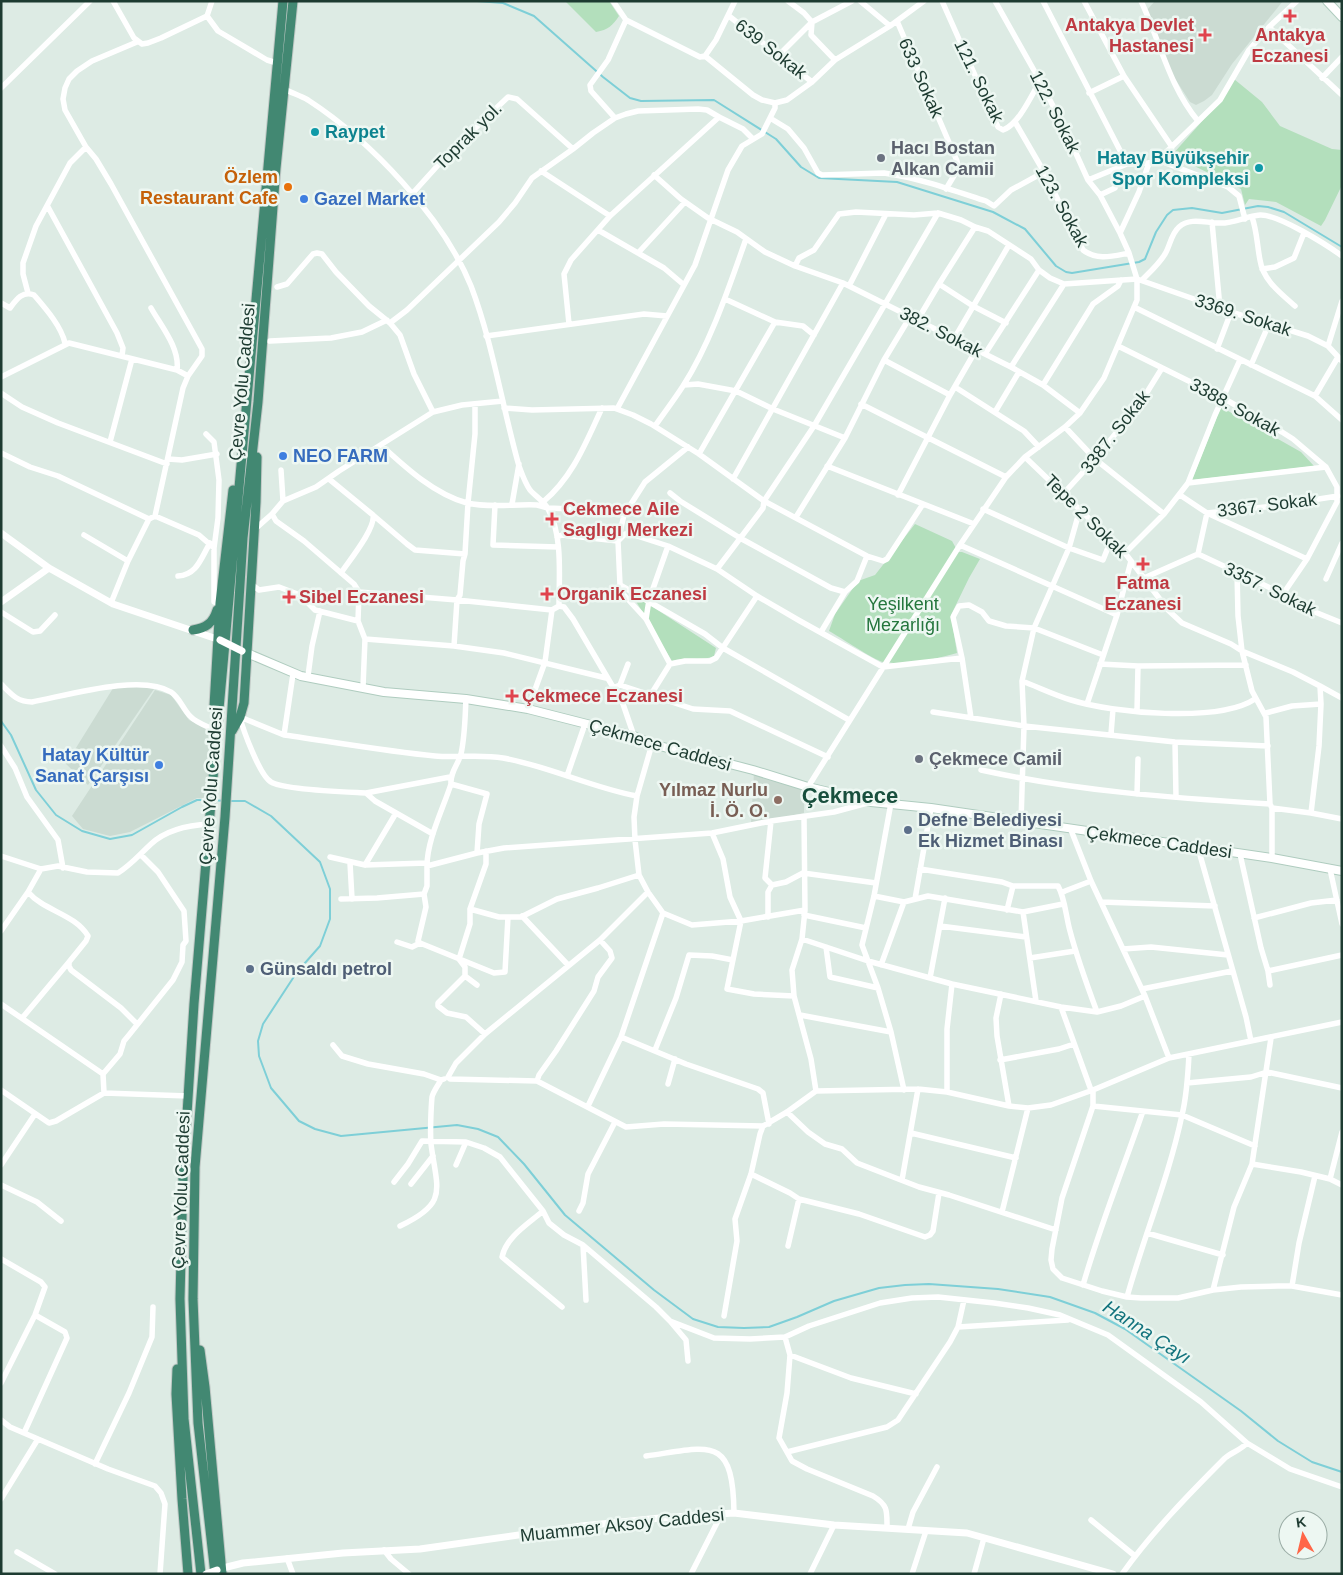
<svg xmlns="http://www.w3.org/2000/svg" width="1343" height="1575" font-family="Arial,sans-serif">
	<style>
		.built { fill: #cbdbd2 }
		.green { fill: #b3dfbc }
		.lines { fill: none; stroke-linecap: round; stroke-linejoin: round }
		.stream { stroke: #7ecfd7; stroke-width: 2 }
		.secondary-casing { stroke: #afccbf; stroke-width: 10 }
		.trunk-casing { stroke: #c0c8c5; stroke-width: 11 }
		.minor { stroke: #fff; stroke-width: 5.5 }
		.tertiary { stroke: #fff; stroke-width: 7 }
		.secondary { stroke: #fff; stroke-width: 8 }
		.trunk { stroke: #428872; stroke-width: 9 }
		.tertiary-bridge { stroke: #fff; stroke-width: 7 }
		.health-dot { fill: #e0444e; stroke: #edf7f2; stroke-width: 2 }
		.culture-dot { fill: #0f9aa8; stroke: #edf7f2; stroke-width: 2 }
		.worship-dot { fill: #6b7280; stroke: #edf7f2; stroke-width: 2 }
		.food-dot { fill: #e8710a; stroke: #edf7f2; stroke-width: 2 }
		.shop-dot { fill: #3f7fe0; stroke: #edf7f2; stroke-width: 2 }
		.education-dot { fill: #8d6e63; stroke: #edf7f2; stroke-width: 2 }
		.service-dot { fill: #5c6f8a; stroke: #edf7f2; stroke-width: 2 }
		.labels { text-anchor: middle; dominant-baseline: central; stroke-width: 5; stroke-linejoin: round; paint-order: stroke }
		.health-label { font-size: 18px; font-weight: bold; fill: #be3a42; stroke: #edf7f2; text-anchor: start }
		.street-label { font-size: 18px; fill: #1d3b31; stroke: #edf7f2 }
		.culture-label { font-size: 18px; font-weight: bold; fill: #0d838f; stroke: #edf7f2; text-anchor: start }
		.worship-label { font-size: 18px; font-weight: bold; fill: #5b616d; stroke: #edf7f2; text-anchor: start }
		.food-label { font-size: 18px; font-weight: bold; fill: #c56008; stroke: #edf7f2; text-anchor: end }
		.shop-label { font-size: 18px; font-weight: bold; fill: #366cbe; stroke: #edf7f2; text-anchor: start }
		.park-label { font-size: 18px; fill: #24763d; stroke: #edf7f2 }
		.education-label { font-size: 18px; font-weight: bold; fill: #785e54; stroke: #edf7f2; text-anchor: end }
		.service-label { font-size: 18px; font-weight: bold; fill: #4e5e75; stroke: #edf7f2; text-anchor: start }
		.water-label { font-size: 19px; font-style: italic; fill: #12737d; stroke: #edf7f2 }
		.district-label { font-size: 22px; font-weight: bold; fill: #184f3d; stroke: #edf7f2 }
	</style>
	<rect width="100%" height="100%" fill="#ddebe4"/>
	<path class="built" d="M1155 1H1283L1232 64 1212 95 1204 101 1196 105 1190 102 1163 60 1146 11Z
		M115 685H139L154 689 88 785 66 764Z
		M155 690 171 695 189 720 215 732 210 799 197 798 130 832 110 836 83 829 72 816Z
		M754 772 804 788V813L751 824Z"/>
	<path class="green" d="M565 1H609L619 16C613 25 608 30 596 32Z
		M1234 79 1262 102 1280 126 1332 149 1342 150V185L1325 220 1321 226 1276 202 1249 199 1245 205 1241 189 1172 155 1221 100Z
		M1221 407 1301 452 1314 466 1192 480Z
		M915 524 952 541 958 552H962L980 559 969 578 951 615 957 653C937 659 904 666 883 662 874 660 840 637 829 631L835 614 858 581 875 575Z
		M636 596 716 648 714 656C701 662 686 656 672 661L634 598Z"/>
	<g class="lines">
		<path class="stream" d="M477 1 503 3 534 16 603 77 630 98 641 101 714 100 776 139 801 167 819 178 897 182 993 212 1025 229 1056 266 1066 272 1072 273 1139 262 1145 259 1156 232 1167 215 1173 210 1192 208 1222 213 1258 206 1268 207 1284 212 1342 247
			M1 721 11 735 36 790 56 815 82 831 110 839 132 835 182 807 197 800H209
			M213 800 224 801
			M228 801H245L271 816 320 862 330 889V919L320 946 297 972 263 1024 258 1041 259 1056 271 1088 299 1121 315 1129 341 1136 457 1125 478 1129 498 1137 524 1164 565 1215 654 1290 693 1319 718 1327 744 1328 769 1327 797 1317 834 1301 879 1288 905 1285 929 1284 998 1289 1050 1297 1095 1313 1125 1329 1241 1411 1278 1441 1312 1462 1342 1472"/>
		<defs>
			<path id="secondary" d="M1327 1 1342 17
				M247 653 301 676 384 692 466 699 528 709 634 736 652 744 753 770 808 787 871 802 931 808 1272 858 1342 871"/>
			<path id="trunk" d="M193 630C206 628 213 623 217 610
				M214 706 220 603 233 490
				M232 731 240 717 244 703 256 502 257 457
				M200 1350 205 1387 222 1574
				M177 1369 176 1394 182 1499 188 1574
				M201 1574 184 1419 180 1299 183 1177 194 1004 217 731 283 1
				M215 1574 198 1423 193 1299 195 1167 225 817 243 538 258 402 276 168 293 1"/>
		</defs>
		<use href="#secondary" class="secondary-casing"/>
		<use href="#trunk" class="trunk-casing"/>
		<path class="minor" d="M113 1 134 38 142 44 148 43 161 38 207 16 212 1
			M613 1 626 20 700 57 705 56 753 95 762 100 775 103 787 100 812 82 835 60 890 26 924 1
			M788 1 804 13 812 22 811 35 835 60
			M860 1 890 26
			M942 1 998 127 1003 130C1019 124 1031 96 1040 81
			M1043 1 1127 164
			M1084 1 1124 76 1172 147
			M1141 1C1160 41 1169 86 1198 121
			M207 16 218 31 267 60 277 63
			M729 16 812 82
			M897 21 957 161 958 169 946 189
			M1269 27 1342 95
			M137 42 92 61 77 71 69 79 65 88 63 99 65 110 86 147 96 159 111 184 202 349V356L188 376 183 388 155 516
			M779 55 812 22 852 1
			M705 56 716 40 735 1
			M1322 78 1342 57
			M1 88 90 1
			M284 89C292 93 301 96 308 100 371 141 443 217 471 286 493 344 502 406 519 466 522 474 525 483 530 490 536 497 544 501 548 509 563 535 559 577 559 606L552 610 545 662 528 709
			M1089 93 1124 76
			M719 117 743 129 752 138
			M615 118 591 91 590 85 608 60 626 20
			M770 118 788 129 804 148 818 173 822 175 884 173C919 178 952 190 986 201L994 206 1011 190 1044 172
			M1015 122 1044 172 1083 250C1097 261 1113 256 1129 253
			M1158 160 1228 187 1239 196 1245 219
			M541 171 610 216
			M654 175 681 199 708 218 737 232 765 252 795 266 843 283 1011 367 1043 385 1080 413
			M1088 180 1127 164 1149 163 1158 160 1220 100 1249 50 1269 27 1297 1
			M412 194 449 153 508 97 517 99 573 149
			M1100 195 1115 188
			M48 207 117 333 123 348 122 356
			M1252 217C1257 231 1257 245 1260 260 1263 280 1280 293 1295 306
			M1212 222 1220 308
			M598 230 664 268 684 285
			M1120 233 1139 192 1149 163
			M638 253 685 202
			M795 266 799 258 814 250 839 214 856 212 914 215 938 213 961 220 975 227 988 231 1031 259 1039 270 1050 278 1064 284 1137 279 1231 312 1308 336 1328 346 1342 361
			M1262 269 1275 267 1294 258 1304 233
			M1142 280C1150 272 1159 264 1165 254 1170 246 1171 234 1179 227 1190 217 1206 223 1219 223 1233 224 1246 216 1260 215 1278 214 1327 245 1342 256
			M939 284 973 306 1006 323
			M849 286 886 214
			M277 287 287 284 313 254 317 253 322 254 336 272 369 306 390 323 400 335 414 374 433 412
			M28 293 23 274V263L36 226 70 163 86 147
			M725 299 775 322 803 326 814 335
			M1 303 10 308C16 300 23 290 34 295 46 309 61 326 65 343
			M1134 307 1315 396 1342 420
			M151 308C161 326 180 348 177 370
			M917 321 939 284 975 227
			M390 323 407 310 499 222 515 203 532 178 573 149 593 133 615 118 626 114 638 111 698 109 707 110 719 117 610 216 571 260 564 274 569 324
			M486 336 644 314 667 316
			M954 339 1009 245
			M270 341 331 338 362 332 387 320
			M1118 346 1223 398 1282 432 1293 439 1326 467 1337 487V502L1307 559 1283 594
			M1328 346 1342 301
			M1217 349 1231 312
			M985 354 1039 270
			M884 360 950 395
			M1251 365 1269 324
			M1011 367 1064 284
			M1 377 69 343 177 370 188 376
			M684 385 698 384 736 391 773 409 845 438
			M1043 385 1093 304 1118 286 1121 280
			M955 387 1024 431 1039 447
			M1 393 22 407 58 423 167 464
			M1315 396 1338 357
			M861 404 1006 477
			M504 408 532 410 614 408 633 415 651 424 699 454 764 501 867 556 883 561 887 559 923 504
			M617 409 695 265 728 170 742 146 762 134 775 108V103
			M995 412 1019 372
			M655 426C664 413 674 400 683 386 711 342 729 287 746 239
			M1065 427 1095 459 1164 514
			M206 434 214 442 219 480 218 518 214 548
			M110 442 132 359
			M381 445C405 467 434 494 467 503 487 508 515 504 537 505L548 508 572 509 624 515
			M1 453 30 467 58 476 149 519 155 516 199 535 214 548V602L220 603
			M699 454 775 322
			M1025 457 1125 553 1168 610 1182 623 1231 644 1242 651 1252 691 1266 717 1270 804 1272 808V858
			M168 459 182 460 217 454
			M827 466 974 524
			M281 470 283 501
			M329 479 373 515C376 528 349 561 341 573
			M733 479 843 283
			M1188 483 1326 467
			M670 493 680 501 740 538 831 588 845 592 857 581 867 556
			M1064 493 1095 459 1141 402 1162 368
			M898 495 950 395 976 350
			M1180 495 1207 513 1307 559
			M543 502C573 477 586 442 602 408
			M512 504 519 464
			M495 505 493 545 558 547
			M983 509 1069 548 1103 560 1111 540
			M272 514 276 521 304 541 354 584 359 592 457 600 552 610
			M373 515 407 544 415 550 465 554
			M796 517 845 438 884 360 910 317
			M254 530 272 514 283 501 316 487 339 471 433 412 462 405 503 401
			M84 535 128 561
			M557 537 562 535 618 541 625 534H631L668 546
			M960 545 1117 615
			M1125 553 1164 514 1188 483 1215 415 1240 360
			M1198 554 1283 594 1305 608 1342 623
			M717 569 763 508 764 501 814 426 938 213
			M1237 572 1238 616 1242 651 1293 672 1320 686
			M178 576C197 575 201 558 210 543
			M1144 578 1198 554 1207 513 1274 506 1338 496
			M1326 579 1342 543
			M251 584 259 590 279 587 300 595 315 610 358 621
			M620 585 705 634 723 648 849 720
			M359 592 358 621 365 639 363 687
			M111 603 128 561 149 519
			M559 606 564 607 573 619 623 704 634 736
			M1 612 33 632 40 631 55 615
			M646 619 649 600 668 546 717 569 757 596 800 621 883 667 962 658 971 718
			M821 632 845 592
			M365 639 454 646 504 653 606 678
			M454 646 457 600 460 595 463 561 465 554 468 503 475 434V405
			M962 658 953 617 959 606 969 605 982 612 989 621 1006 626 1034 628 1103 655
			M670 664 646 619 624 595 620 585 618 541 624 515 645 482 688 447
			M1100 664 1138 666 1246 665
			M293 674 284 735C334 742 384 751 435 756 457 758 480 754 503 758 549 766 592 788 637 796
			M308 676 312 646 320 611
			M1022 681C1038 687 1054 695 1071 700 1112 713 1219 723 1255 699
			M1 684C11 694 17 702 32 702 65 696 141 673 171 692 180 698 183 709 190 716 196 723 209 727 217 731
			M620 685 628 664
			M613 688 620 685 693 709 730 711 828 757
			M650 696 670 664 685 661H710L716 658 757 596
			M1087 704 1117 615 1131 561
			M1137 711 1138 666
			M933 712 1024 726 1175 742 1268 746
			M1266 713 1292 706 1321 704 1320 686 1342 698
			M240 717C243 730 260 776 271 782 283 790 348 792 366 793L375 801 433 834
			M240 717 284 735
			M1111 734 1113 709
			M1175 742 1176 797
			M652 744 637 796 634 817 635 840 639 875 648 892 663 913 692 925 741 921 805 910
			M1 746 15 768 27 797 58 840 63 868
			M981 770C1076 791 1173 798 1270 804
			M567 776 585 724
			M451 784 487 794 479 824 477 853
			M808 787 960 545 1006 477 1025 457 1065 427 1080 413 1104 378 1137 300V279L1129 253 1120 233 1100 195 1088 180 1065 129 1040 81 995 1
			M366 793 450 777
			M1137 794 1138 759
			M891 803 874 896 862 945 878 988 891 1032 904 1090
			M1272 808 1311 813 1342 819
			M1311 813 1319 746 1321 704
			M804 817 805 910 802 939 792 970 794 996 811 1059 816 1091
			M1021 822 1024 726 1022 681 1034 628 1069 548 1080 509
			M1071 830 1091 881 1145 996 1169 1058
			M712 833 723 859 730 897 741 921 727 989 754 994 794 996
			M1198 848 1246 1017 1251 1041
			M1240 854 1261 948 1268 971 1270 985
			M1 856 41 869 58 866 87 872 118 873C131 865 140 854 151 844 167 829 189 825 210 824
			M330 857 365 865 427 863
			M350 863 352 899
			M365 865 396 813
			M427 866C427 840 443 809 451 784 450 772 458 765 461 754 465 736 465 717 466 699
			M41 869 28 892C44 911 75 914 88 936L86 941 69 962V966L71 970 121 1008 137 1024
			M920 869 1002 882 1013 886H1058C1065 898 1066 917 1070 931 1077 958 1087 985 1097 1012
			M1330 869 1342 924
			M772 885 786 882 803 873 876 883
			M648 892 600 940 485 1034 456 1063 448 1077 450 1079 537 1081 626 1127 664 1124 763 1126 787 1112 816 1091 918 1089 947 1092 1009 1106 1028 1108 1051 1105 1093 1090 1169 1058 1342 1022
			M1062 893 1065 891 1091 881
			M874 896 904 902 928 896 1023 912 1063 904
			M341 899 377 898 424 894
			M915 899 931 808
			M1101 902 1215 906
			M470 909 486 864V851
			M1007 910 1013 886
			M1023 912 1036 1001
			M804 915 866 928
			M522 916 568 965
			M508 917 505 972 494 973 420 943 418 941 426 907 424 894 427 886V866L477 853 504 848 712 833 771 821 834 812 871 802
			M768 917V892L772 885 765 878 771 821
			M1254 918 1311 903 1337 900
			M940 926 1026 937
			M1 931 28 892
			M802 939 868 961 952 984 1061 1007 1097 1012 1121 1006 1145 996
			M397 942 412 947 420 943
			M826 947 830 977 878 988
			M1123 949 1151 947 1228 955
			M1030 958 1075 951
			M881 965 904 902
			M1268 971 1342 955
			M465 976 438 1003V1006L447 1013 466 1017 485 1034
			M930 978 945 898
			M477 985 465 976V967L459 959 470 924V909L499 917H521L557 899 598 888 639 875
			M1142 989 1232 971
			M1001 994 996 1018 997 1036 1009 1106
			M1 1004 103 1074
			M1061 1007 1091 1090
			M800 1015 891 1032
			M23 1017 69 962
			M621 1037 686 1064 758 1089 763 1093 769 1124
			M333 1045 342 1056 368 1064 424 1074 441 1080 444 1079
			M655 1050 676 998 689 955 712 956 733 960
			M1000 1060 1059 1049 1074 1044
			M537 1081 539 1075 556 1051 594 991 598 977 612 958 610 951 600 940
			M1187 1083 1251 1077 1267 1072 1342 1088
			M668 1084 675 1059
			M1 1090 49 1123 56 1121 104 1093 188 1096
			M1093 1090V1106L1062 1198 1052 1249 1051 1260 1053 1269 1062 1278 1102 1291 1127 1297 1141 1298H1178L1213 1290 1241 1287 1278 1286H1292L1342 1295
			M947 1092V1029L952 984
			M104 1093 103 1074 120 1054 124 1041 129 1035 173 980 182 962 183 945 186 941 184 911 158 872 141 855
			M588 1106 621 1037 663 913
			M1093 1106 1182 1115 1255 1146
			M787 1112 808 1132 825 1144 842 1149 857 1163 919 1187 949 1195 1056 1230
			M911 1133 1016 1158
			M1252 1164 1301 1172 1330 1179 1342 1132
			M1 1165 35 1114
			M456 1165 466 1142
			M751 1174 790 1193 799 1199 859 1214 925 1237 930 1235 933 1231 939 1193
			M1330 1179 1342 1185
			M902 1180 918 1089
			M394 1182 408 1164 422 1141 466 1142 484 1148 500 1157 543 1211 549 1223 564 1235 583 1245 586 1300
			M411 1184 433 1156
			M1 1185 37 1202 61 1221
			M543 1211C528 1224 506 1237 502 1257L562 1307
			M579 1211 583 1203 588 1174 615 1122
			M1002 1212 1028 1108
			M400 1226C449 1203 437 1190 431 1144 430 1133 431 1108 432 1097 433 1092 438 1085 441 1080
			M1147 1233 1223 1255
			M583 1245 656 1307 670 1321 686 1340 688 1361
			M788 1246 799 1199
			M1 1259 41 1282 45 1287 35 1315 1 1383
			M1083 1285C1100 1226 1123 1169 1143 1111
			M1292 1286 1299 1243 1315 1176
			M1213 1290 1234 1207 1252 1164 1271 1038
			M1127 1297C1144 1236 1169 1177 1182 1115 1187 1095 1188 1075 1189 1054
			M724 1316 737 1241 735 1219 751 1174 760 1134 763 1126
			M670 1321 714 1338 750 1339 785 1337 790 1355 787 1393 779 1438 792 1461 807 1469 873 1496C888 1505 887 1511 887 1527
			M958 1327 1068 1320
			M785 1337 809 1326 880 1303 912 1298 938 1297 994 1303 1028 1308 1060 1315 1108 1335 1201 1402 1247 1443 1290 1469 1342 1487
			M790 1355 851 1378 916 1394
			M1 1420 10 1427 108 1469 155 1486 161 1493 165 1504 160 1574
			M24 1433 67 1338 65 1332 35 1315
			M787 1452 887 1427 898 1420 950 1342 958 1327 964 1300
			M646 1456C710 1447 733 1434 734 1513
			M95 1464 129 1393 152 1337 153 1307
			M1 1499 38 1439
			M1091 1520 1135 1556
			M908 1529 913 1512 937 1467
			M384 1550 391 1559 409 1574
			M17 1552 55 1574
			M287 1558 293 1574
			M691 1574 722 1513
			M810 1574 834 1525
			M912 1574 926 1531
			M974 1574 984 1538
			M1122 1574C1152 1532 1189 1494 1225 1458 1232 1452 1241 1450 1247 1443"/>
		<path class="tertiary" d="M1 533 49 568 113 604 220 640
			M1 602 49 568
			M219 1569 243 1563 343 1553 420 1549 582 1526 660 1518 734 1513 834 1525 967 1533 1113 1574"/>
		<use href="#secondary" class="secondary"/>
		<use href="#trunk" class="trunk"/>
		<path class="tertiary-bridge" d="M220 640 242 651
			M206 1574 217 1570"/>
	</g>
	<g class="health-dot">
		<path d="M1287.5 8.5h5v5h5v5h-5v5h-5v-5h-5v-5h5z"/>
		<path d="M1202.5 27.5h5v5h5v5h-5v5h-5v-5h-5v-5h5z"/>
		<path d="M549.5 511.5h5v5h5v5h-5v5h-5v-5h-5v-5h5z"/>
		<path d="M1140.5 556.5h5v5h5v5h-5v5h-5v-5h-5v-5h5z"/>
		<path d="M544.5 586.5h5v5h5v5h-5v5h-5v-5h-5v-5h5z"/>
		<path d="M286.5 589.5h5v5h5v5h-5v5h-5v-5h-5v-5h5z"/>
		<path d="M509.5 688.5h5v5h5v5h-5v5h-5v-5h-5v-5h5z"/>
	</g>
	<g class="culture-dot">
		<circle cx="315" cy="132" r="5"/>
		<circle cx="1259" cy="168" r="5"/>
	</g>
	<g class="worship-dot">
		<circle cx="881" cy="158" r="5"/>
		<circle cx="919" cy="759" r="5"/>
	</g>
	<circle class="food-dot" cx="288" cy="187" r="5"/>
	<g class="shop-dot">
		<circle cx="304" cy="199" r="5"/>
		<circle cx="283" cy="456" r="5"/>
		<circle cx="159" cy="765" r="5"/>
	</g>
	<circle class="education-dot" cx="778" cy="800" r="5"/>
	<g class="service-dot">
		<circle cx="908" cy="830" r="5"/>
		<circle cx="250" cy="969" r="5"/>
	</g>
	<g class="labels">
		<g class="health-label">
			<text x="1194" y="25" text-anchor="end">Antakya Devlet<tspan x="1194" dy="21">Hastanesi</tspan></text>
			<text x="1290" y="35" text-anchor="middle">Antakya<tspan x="1290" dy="21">Eczanesi</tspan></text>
			<text x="563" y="509">Cekmece Aile<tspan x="563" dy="21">Saglıgı Merkezi</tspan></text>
			<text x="1143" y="583" text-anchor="middle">Fatma<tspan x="1143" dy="21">Eczanesi</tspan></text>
			<text x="557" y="594">Organik Eczanesi</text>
			<text x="299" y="597">Sibel Eczanesi</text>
			<text x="522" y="696">Çekmece Eczanesi</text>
		</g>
		<g class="street-label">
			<text transform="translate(771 49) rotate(38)">639 Sokak</text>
			<text transform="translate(921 78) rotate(66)">633 Sokak</text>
			<text transform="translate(979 81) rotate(64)">121. Sokak</text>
			<text transform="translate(1055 112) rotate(63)">122. Sokak</text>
			<text transform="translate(468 136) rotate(-45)">Toprak yol.</text>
			<text transform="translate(1062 206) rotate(61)">123. Sokak</text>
			<text transform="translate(1243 315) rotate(18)">3369. Sokak</text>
			<text transform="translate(941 332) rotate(27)">382. Sokak</text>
			<text transform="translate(242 382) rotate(-85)">Çevre Yolu Caddesi</text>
			<text transform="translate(1235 407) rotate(29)">3388. Sokak</text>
			<text transform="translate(1115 432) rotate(-52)">3387. Sokak</text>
			<text transform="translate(1267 505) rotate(-7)">3367. Sokak</text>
			<text transform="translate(1086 516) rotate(45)">Tepe 2 Sokak</text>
			<text transform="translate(1270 589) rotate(26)">3357. Sokak</text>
			<text transform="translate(660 745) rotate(16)">Çekmece Caddesi</text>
			<text transform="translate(211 786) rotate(-86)">Çevre Yolu Caddesi</text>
			<text transform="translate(1159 842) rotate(8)">Çekmece Caddesi</text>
			<text transform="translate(181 1190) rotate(-88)">Çevre Yolu Caddesi</text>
			<text transform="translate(622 1525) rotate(-6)">Muammer Aksoy Caddesi</text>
		</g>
		<g class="culture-label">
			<text x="325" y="132">Raypet</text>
			<text x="1249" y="158" text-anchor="end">Hatay Büyükşehir<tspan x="1249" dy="21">Spor Kompleksi</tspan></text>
		</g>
		<g class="worship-label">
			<text x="891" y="148">Hacı Bostan<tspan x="891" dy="21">Alkan Camii</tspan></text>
			<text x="929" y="759">Çekmece Camiİ</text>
		</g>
		<g class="food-label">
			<text x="278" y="177">Özlem<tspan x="278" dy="21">Restaurant Cafe</tspan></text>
		</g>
		<g class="shop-label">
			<text x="314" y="199">Gazel Market</text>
			<text x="293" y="456">NEO FARM</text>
			<text x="149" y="755" text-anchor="end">Hatay Kültür<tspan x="149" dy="21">Sanat Çarşısı</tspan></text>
		</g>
		<g class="park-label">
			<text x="903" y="604">Yeşilkent<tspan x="903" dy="21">Mezarlığı</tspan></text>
		</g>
		<g class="education-label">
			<text x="768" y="790">Yılmaz Nurlu<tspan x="768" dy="21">İ. Ö. O.</tspan></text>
		</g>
		<g class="service-label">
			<text x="918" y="820">Defne Belediyesi<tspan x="918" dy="21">Ek Hizmet Binası</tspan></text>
			<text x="260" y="969">Günsaldı petrol</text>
		</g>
		<g class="water-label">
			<text transform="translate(1147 1332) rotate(33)">Hanna Çayı</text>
		</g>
		<g class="district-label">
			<text x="850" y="795">Çekmece</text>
		</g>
	</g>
	<rect width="1343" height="1575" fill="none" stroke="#1d3b31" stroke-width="5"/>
	<g transform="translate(1303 1535) rotate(352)"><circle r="24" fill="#edf7f2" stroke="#9aaca5"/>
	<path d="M0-4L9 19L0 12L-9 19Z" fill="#ff6647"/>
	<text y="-8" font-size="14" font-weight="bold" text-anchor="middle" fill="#1d3b31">K</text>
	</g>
</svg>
